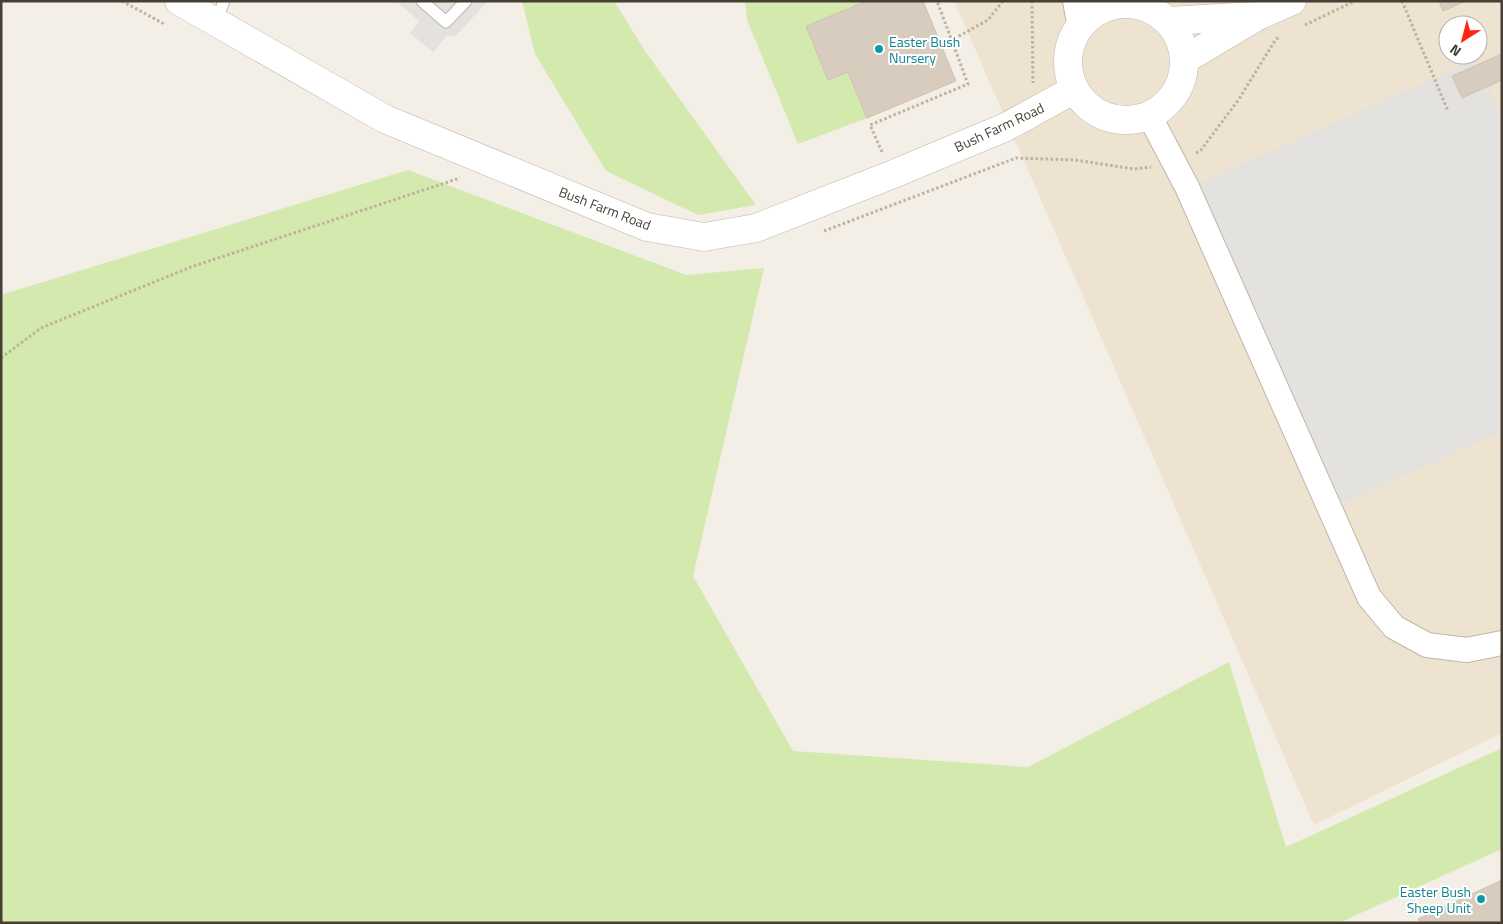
<svg xmlns="http://www.w3.org/2000/svg" width="1503" height="924" font-family="'Titillium Web',sans-serif">
	<style>
		.education { fill: #ede3d0; fill-rule: evenodd }
		.green { fill: #d3e9ae }
		.parking { fill: #e4e2df }
		.building { fill: #d8ccbe; stroke: #d0c1af }
		.lines { fill: none; stroke-linecap: round; stroke-linejoin: round }
		.service-casing { stroke: #bfb6a9; stroke-width: 13 }
		.minor-casing { stroke: #bfb6a9; stroke-width: 26 }
		.tertiary-casing { stroke: #bfb6a9; stroke-width: 29 }
		.path { stroke: #c1b09a; stroke-width: 3; stroke-dasharray: 2.5 2.5; stroke-linecap: butt }
		.service { stroke: #fff; stroke-width: 11 }
		.minor { stroke: #fff; stroke-width: 24 }
		.tertiary { stroke: #fff; stroke-width: 28 }
		.culture-dot { fill: #0f9aa8; stroke: #fff; stroke-width: 2 }
		.labels { text-anchor: middle; dominant-baseline: central; stroke-width: 4; stroke-linejoin: round; paint-order: stroke }
		.culture-label { font-size: 14px; fill: #0d838f; stroke: #fff; text-anchor: start }
		.street-label { font-size: 14px; fill: #473f35; stroke: #fff }
	</style>
	<rect width="100%" height="100%" fill="#f4efe6"/>
	<path class="education" d="M954 1H1502V733L1314 825ZM1448 25H1478V55H1448Z"/>
	<path class="green" d="M522 1H614L645 51 756 205 698 215 606 171 535 54Z
		M745 1H867L848 72 867 118 798 144 747 20Z
		M408 170 686 275 764 268 693 576 793 751 1028 767 1229 662 1286 847 1502 748V849L1339 923H1V295Z"/>
	<path class="parking" d="M396 1H488L456 36H447L433 52 410 33 419 21Z
		M1476 59 1502 117V432L1338 505 1193 186Z"/>
	<path class="building" d="M867 1H923L956 81 867 118 848 72 828 80 806 26Z
		M1439 1H1466L1443 11Z
		M1502 54V80L1462 98 1452 76Z
		M1502 880V923H1420L1418 919Z"/>
	<g class="lines">
		<defs>
			<path id="service" d="M422 1 446 22 466 1
				M216 22 224 1"/>
			<path id="minor" d="M1075 1 1080 27
				M1121 1 1123 3
				M1149 115 1187 187 1369 597 1394 627 1427 645 1467 650 1502 643"/>
			<path id="tertiary" d="M179 1 385 119 647 227 704 237 756 228 891 175 1006 127 1075 89
				M1068 62a58 58 0 1 1 116 0a58 58 0 1 1-116 0Z
				M1169 21 1254 16
				M1184 60 1258 16 1292 1"/>
		</defs>
		<use href="#service" class="service-casing"/>
		<use href="#minor" class="minor-casing"/>
		<use href="#tertiary" class="tertiary-casing"/>
		<path class="path" d="M122 1 166 25
			M1032 1 1033 83
			M1402 1 1448 111
			M1305 25 1355 1
			M950 41 988 20 1003 1
			M882 152 870 125 968 84 937 1
			M1196 153 1201 150 1239 99 1276 39 1280 37
			M824 231 1016 158 1075 160 1134 169 1151 167
			M1 358 41 328 191 267 460 178"/>
		<use href="#service" class="service"/>
		<use href="#minor" class="minor"/>
		<use href="#tertiary" class="tertiary"/>
	</g>
	<g class="culture-dot">
		<circle cx="879" cy="49" r="5"/>
		<circle cx="1481" cy="899" r="5"/>
	</g>
	<g class="labels">
		<g class="culture-label">
			<text x="889" y="41">Easter Bush<tspan x="889" dy="16">Nursery</tspan></text>
			<text x="1471" y="891" text-anchor="end">Easter Bush<tspan x="1471" dy="16">Sheep Unit</tspan></text>
		</g>
		<g class="street-label">
			<text transform="translate(999 127) rotate(-25)">Bush Farm Road</text>
			<text transform="translate(605 208) rotate(21)">Bush Farm Road</text>
		</g>
	</g>
	<rect width="1503" height="924" fill="none" stroke="#473f35" stroke-width="5"/>
	<g transform="translate(1463 40) rotate(216)"><circle r="24" fill="#ffffff" stroke="#b5b2ae"/>
	<path d="M0-4L9 19L0 12L-9 19Z" fill="#fe2513"/>
	<text y="-8" font-size="14" font-weight="bold" text-anchor="middle" fill="#473f35">N</text>
	</g>
</svg>
